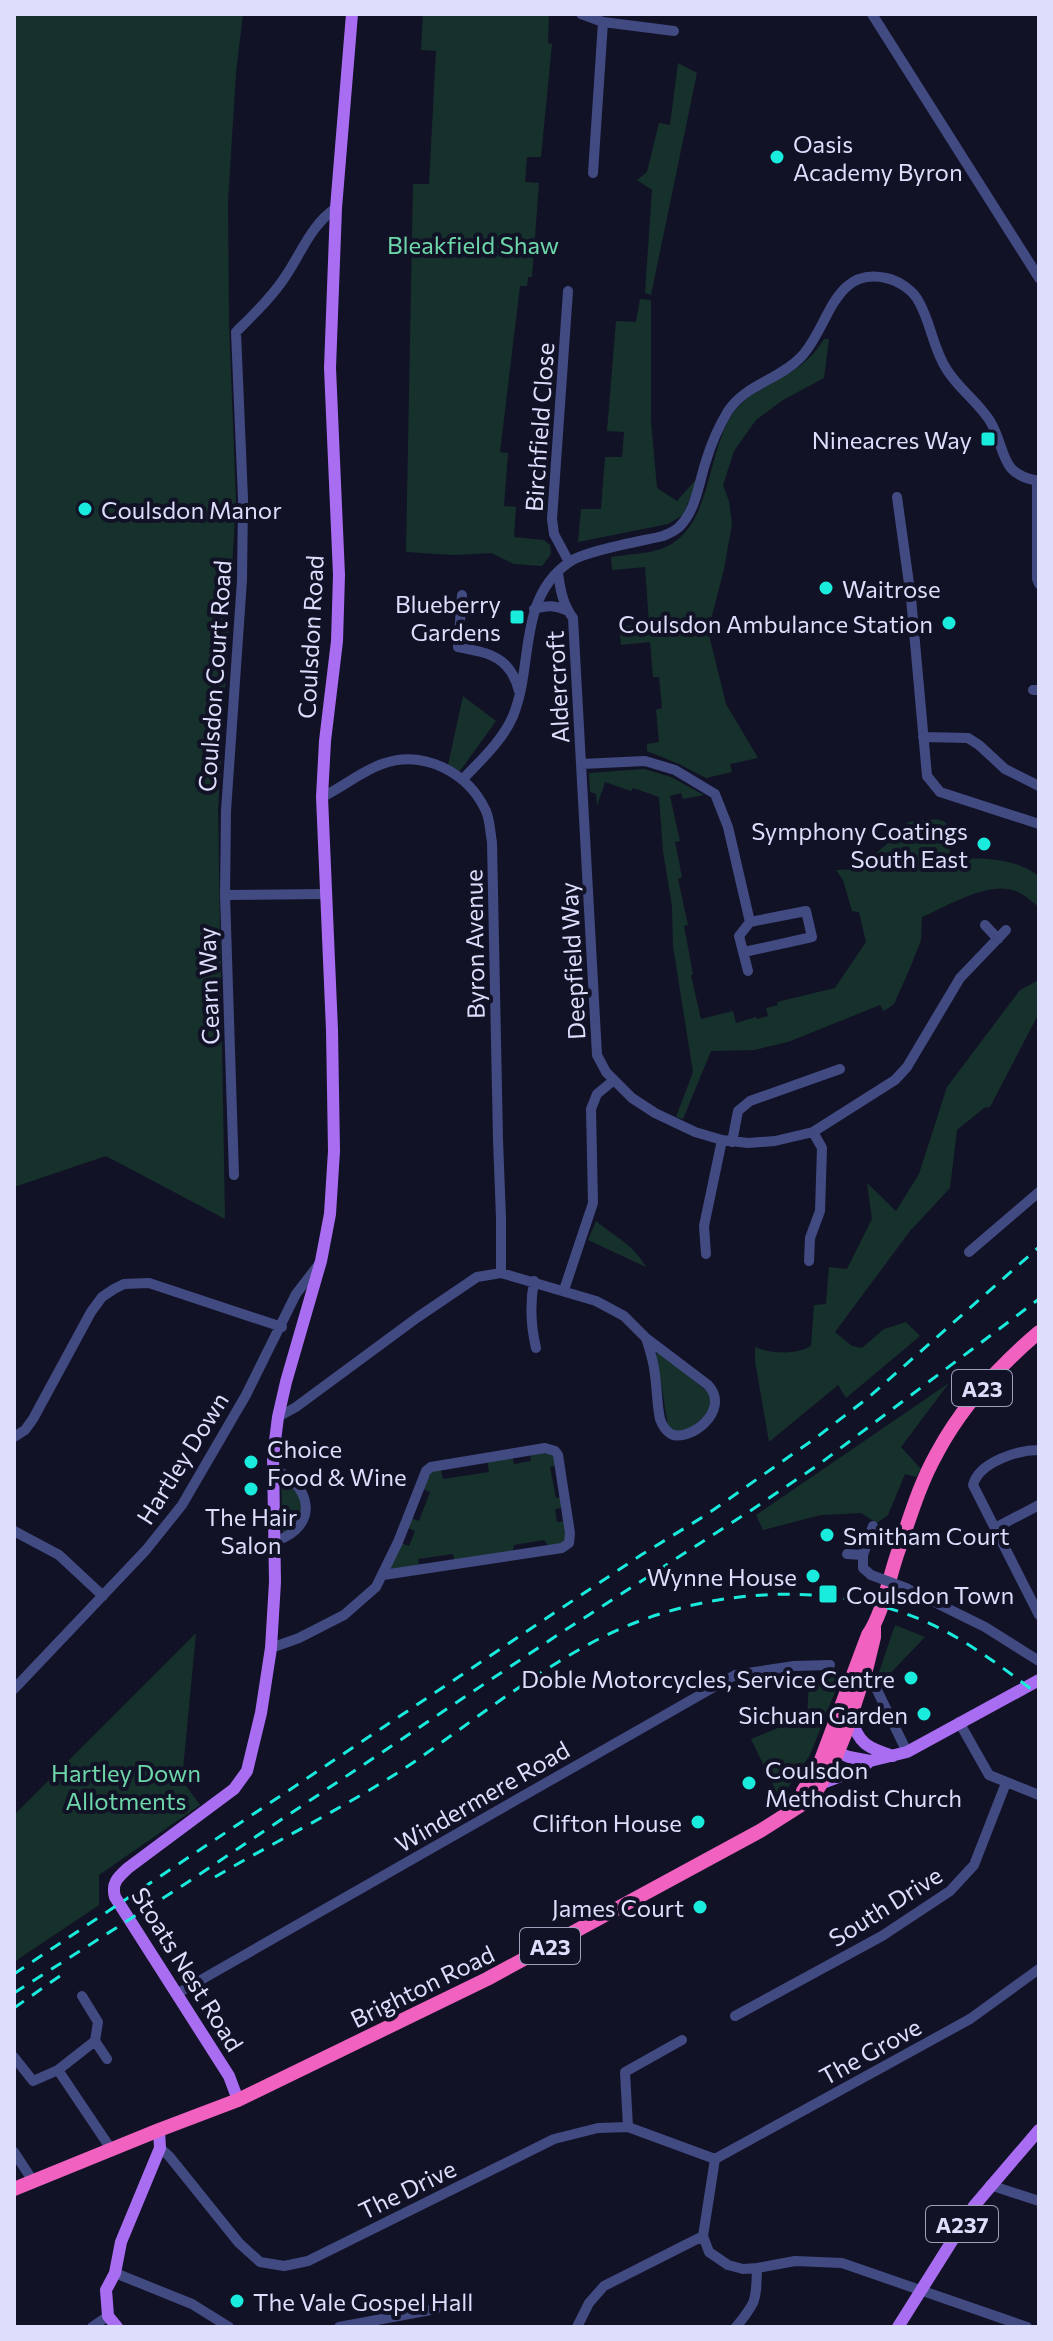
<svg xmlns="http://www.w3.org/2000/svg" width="1053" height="2341" font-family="Commissioner,sans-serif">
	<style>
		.green { fill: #16312b }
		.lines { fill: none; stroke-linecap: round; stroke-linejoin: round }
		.minor { stroke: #424a82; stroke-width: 10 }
		.major { stroke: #a96df2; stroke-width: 12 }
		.highway { stroke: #f161bf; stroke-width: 14 }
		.rail { stroke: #19ebdc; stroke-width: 3; stroke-dasharray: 12 10; stroke-linecap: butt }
		.minor-bridge { stroke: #424a82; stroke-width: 10 }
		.poi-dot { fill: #19ebdc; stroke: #121227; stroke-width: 3 }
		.labels { text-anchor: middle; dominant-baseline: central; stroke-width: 8; stroke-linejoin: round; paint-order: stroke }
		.shield { fill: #121227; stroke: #9fa1bc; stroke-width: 2 }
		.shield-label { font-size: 22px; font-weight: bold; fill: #dcdefc }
		.poi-label { font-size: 24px; fill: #dcdefc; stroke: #121227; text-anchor: end }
		.park-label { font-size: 24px; fill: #6dd7aa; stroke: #121227 }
		.street-label { font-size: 24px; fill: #dcdefc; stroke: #121227 }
	</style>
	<rect width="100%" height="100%" fill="#121227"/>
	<path class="green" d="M14 14H243L236 73 228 201 229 324 236 500 218 811 225 1219 106 1156 14 1187Z
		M423 14H549L548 43 552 44 541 157H527L525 182 539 183 532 277H528L527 286H520L500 452 508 453 504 506 516 507 514 537 544 540 550 545 551 554 542 566 514 564 491 553 454 555 406 552 413 184H429L436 51 421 50Z
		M678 63 697 73 651 295 645 293 652 190 637 180 647 172 659 123 670 125Z
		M640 299 651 300V421L657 488 677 501 699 476 683 515 668 524 578 542 581 509H601L605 457H622L624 432 607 431 616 321 636 322Z
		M824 339H829L824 378 783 400 756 420 734 451 723 485 729 501 732 524 724 569 708 631 726 704 758 758 730 764 732 772 706 778 679 764 647 751V744L659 742 656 710 662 708 659 677H653L650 642 621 645 619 627 649 623 645 567 612 570 611 557C628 554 651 554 666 547 713 525 706 450 734 412 758 380 800 380 824 339Z
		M463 696 496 721 460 771 448 765Z
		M644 769 671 777 704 795 683 799 681 793 670 796 680 841 675 842 682 877 678 879 688 925 684 926 693 974 691 975 701 1019 733 1011 736 1023 756 1017 757 1019 768 1016 766 1008 778 1005 777 1002 835 988 866 942 859 912 852 911 843 880 836 870 857 869 888 843 900 838 908 822C952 817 949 816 950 858 982 859 1012 856 1039 876V907C1032 902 1025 895 1018 892 990 879 948 906 922 917L921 940 910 968 894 1004 884 1011 880 1005 788 1042 754 1050 711 1051 683 1119 676 1117 693 1072 673 946 672 906 663 851 659 797 633 788 631 791 605 782 597 806 596 794 590 792 589 773Z
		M1039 980V1013L990 1107 984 1108 957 1130 950 1188 910 1231 835 1332 852 1346 862 1348 884 1329 906 1322 920 1336 846 1398 838 1385 769 1442 755 1361V1347C772 1354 795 1355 811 1346L814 1305 826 1304 829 1267 847 1269 872 1219 867 1183 896 1211 919 1174 947 1087 1020 990Z
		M596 1221C616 1238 632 1243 646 1267L588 1240Z
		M656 1352H659L709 1393 712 1398 709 1412 693 1426 685 1431H672L668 1426Z
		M949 1383 901 1447 921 1469 916 1477 905 1474 888 1515 877 1523 861 1513 821 1515 763 1530 756 1515Z
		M551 1449 559 1465 550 1467 556 1498 565 1497 566 1507 555 1509 557 1522 568 1521 569 1543 551 1549 544 1540 514 1545 512 1555 455 1563 453 1554 418 1559 419 1569 383 1575 398 1542 409 1546 415 1531 404 1526 407 1517 419 1521 430 1492 418 1487 422 1476 440 1466 443 1479 489 1472 487 1459 512 1454 514 1464 531 1461 530 1451Z
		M281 1474 302 1497V1515L283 1536Z
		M895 1625 925 1637 878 1686 877 1678Z
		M196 1633 183 1770 184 1783 200 1805 99 1875V1905L14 1962V1815Z
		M834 1675 841 1677 810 1755 780 1799 751 1739 807 1716 809 1683H824Z"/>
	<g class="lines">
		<path class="minor" d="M581 14 603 22 674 31
			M872 14 1039 278
			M593 173 603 22
			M568 291 552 519 554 534 569 562
			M1037 481V579L1039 584
			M897 497 911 598 927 776 940 792 1039 824
			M558 572C560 589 563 605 573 618L597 1055 606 1072 632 1098 655 1113 695 1132 722 1140 748 1143 775 1141 813 1132 895 1080 907 1067 960 978 1006 930
			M462 595 458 647C489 653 510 656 519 691
			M534 609C548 605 555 605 568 611
			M1033 690H1039
			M923 737 968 738 979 745 1005 769 1039 786
			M581 764 645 761 675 770 715 794 728 827 750 922 806 911 812 937 744 952
			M463 779C480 761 503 740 513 716 534 665 517 600 568 563 583 551 642 541 663 536 668 534 675 531 679 527 696 511 699 482 706 461 711 444 719 426 728 411 746 384 779 380 801 357 829 328 833 266 886 278 899 281 913 290 919 302 931 323 933 349 947 370 959 389 978 402 990 421 1007 449 998 475 1039 481
			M322 797C343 787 360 772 382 764 423 749 468 772 486 811 490 820 490 832 492 842L498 1140 501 1218V1273
			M225 895 325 894
			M985 925 998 939
			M748 971 739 936 750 922
			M732 1142 738 1111 750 1101 840 1069
			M234 1175 225 895 226 811 242 580 243 499 236 332C254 314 273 296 287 274 302 251 312 224 336 208
			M969 1252 1039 1192
			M706 1254 704 1226 722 1140
			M809 1261 810 1238 820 1211 822 1148 813 1132
			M534 1281C530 1303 531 1327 536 1348
			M564 1290 593 1203 591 1109 597 1094 614 1080
			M278 1417 296 1407 418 1317 477 1277 501 1273 596 1301 624 1316 646 1338 708 1385C732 1411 688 1443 671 1434 666 1431 662 1425 660 1419 657 1405 657 1389 655 1375 654 1363 650 1350 646 1338
			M14 1437 25 1430 33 1419 91 1312 102 1297 114 1289 124 1284 149 1283 282 1327
			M1039 1450C1018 1450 979 1462 973 1485L1039 1615
			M273 1469C312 1484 320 1526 276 1541
			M995 1528 1039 1505
			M14 1531 59 1555 103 1596
			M847 1554 863 1555
			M871 1575 863 1568V1555L873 1526
			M906 1588 985 1627 1039 1661
			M271 1648 299 1638 344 1615 376 1587 398 1542 426 1471 431 1467 545 1448 555 1451 558 1455 570 1533 569 1543 562 1548 383 1575
			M14 1689 146 1550 182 1505 246 1395 296 1294 320 1263
			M877 1690 907 1752
			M959 1722 989 1775 1039 1795
			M178 1993 735 1675 794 1666 830 1665
			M82 1996 98 2022 95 2041 107 2059
			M735 2016 882 1936 950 1891 974 1865 1006 1783
			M14 2057 33 2081 58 2070 95 2041
			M58 2070 111 2149
			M628 2127 625 2072 682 2040
			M160 2148 169 2156 239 2243 260 2262 284 2266 308 2261 554 2139 598 2128 628 2127 715 2159
			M14 2152 33 2181
			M715 2159 703 2236 709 2252 728 2265 743 2269 757 2268 795 2261 842 2263 1027 2327
			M715 2159 970 2019 1039 1969
			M990 2185 1039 2201
			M115 2273 192 2304 229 2327
			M92 2327 108 2316
			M339 2327 436 2309
			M577 2327 589 2303 604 2286 703 2236
			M736 2327C757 2301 756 2301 757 2268"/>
		<path class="major" d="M851 1717C858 1744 868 1748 893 1756
			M829 1749 849 1757 870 1761 907 1752 1039 1680
			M823 1783 862 1768 870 1761
			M238 2100 229 2076 115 1897C111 1883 118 1877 128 1868L234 1789 247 1771 261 1713 271 1648 275 1582 273 1457 278 1417 286 1382 321 1261 330 1214 334 1151 332 1030 322 797 325 741 337 641 339 575 330 368 336 208 352 14
			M117 2327 108 2316 106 2290 115 2273 121 2242 160 2148 159 2130
			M898 2327 974 2206 1039 2130"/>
		<path class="highway" d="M801 1804 803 1791 818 1768 868 1635C884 1611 889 1576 899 1549 910 1517 920 1483 937 1453 962 1406 999 1366 1039 1332
			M14 2189 159 2130 238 2100 487 1979 760 1831 812 1798 832 1766 845 1734 867 1666 874 1637V1626"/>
		<path class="rail" d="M215 1877C281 1838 350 1805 414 1762 470 1723 524 1680 584 1647 687 1588 832 1574 939 1628 975 1646 1007 1671 1039 1695
			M14 1974 641 1555 706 1515 817 1437 869 1397 1039 1247
			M14 1993 185 1884 556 1636 750 1511 818 1465 1039 1299
			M14 2008 67 1971"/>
		<path class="minor-bridge" d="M871 1575 906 1588"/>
	</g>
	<g class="poi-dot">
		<circle cx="777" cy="157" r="8"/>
		<rect x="980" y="431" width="16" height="16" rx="4"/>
		<circle cx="85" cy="509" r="8"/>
		<circle cx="826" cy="588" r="8"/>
		<rect x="509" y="609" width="16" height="16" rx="4"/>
		<circle cx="949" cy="623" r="8"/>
		<circle cx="984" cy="844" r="8"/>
		<circle cx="251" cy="1462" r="8"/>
		<circle cx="251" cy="1489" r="8"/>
		<circle cx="827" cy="1535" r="8"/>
		<circle cx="813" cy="1576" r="8"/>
		<rect x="818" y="1584" width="20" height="20" rx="4"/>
		<circle cx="911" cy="1678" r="8"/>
		<circle cx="924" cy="1714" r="8"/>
		<circle cx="749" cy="1783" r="8"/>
		<circle cx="698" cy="1822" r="8"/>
		<circle cx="700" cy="1907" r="8"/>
		<circle cx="237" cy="2301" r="8"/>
	</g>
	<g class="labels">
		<g class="shield">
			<rect x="952" y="1370" width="60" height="36" rx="6"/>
			<rect x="520" y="1928" width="60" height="36" rx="6"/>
			<rect x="926" y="2206" width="72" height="36" rx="6"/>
		</g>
		<g class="shield-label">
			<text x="982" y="1388">A23</text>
			<text x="550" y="1946">A23</text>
			<text x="962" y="2224">A237</text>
		</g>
		<g class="poi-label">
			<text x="793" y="143" text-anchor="start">Oasis<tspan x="793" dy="28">Academy Byron</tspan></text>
			<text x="972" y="439">Nineacres Way</text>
			<text x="101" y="509" text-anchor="start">Coulsdon Manor</text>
			<text x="842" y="588" text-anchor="start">Waitrose</text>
			<text x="501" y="603">Blueberry<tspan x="501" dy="28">Gardens</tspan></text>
			<text x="933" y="623">Coulsdon Ambulance Station</text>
			<text x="968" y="830">Symphony Coatings<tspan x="968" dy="28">South East</tspan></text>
			<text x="267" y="1448" text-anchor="start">Choice<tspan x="267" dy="28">Food &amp; Wine</tspan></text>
			<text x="251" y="1516" text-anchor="middle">The Hair<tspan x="251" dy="28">Salon</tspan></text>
			<text x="843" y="1535" text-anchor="start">Smitham Court</text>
			<text x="797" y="1576">Wynne House</text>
			<text x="846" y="1594" text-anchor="start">Coulsdon Town</text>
			<text x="895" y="1678">Doble Motorcycles, Service Centre</text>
			<text x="908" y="1714">Sichuan Garden</text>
			<text x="765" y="1769" text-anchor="start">Coulsdon<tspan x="765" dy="28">Methodist Church</tspan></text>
			<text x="682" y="1822">Clifton House</text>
			<text x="684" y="1907">James Court</text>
			<text x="253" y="2301" text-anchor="start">The Vale Gospel Hall</text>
		</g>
		<g class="park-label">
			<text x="473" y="244">Bleakfield Shaw</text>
			<text x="126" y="1772">Hartley Down<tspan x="126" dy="28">Allotments</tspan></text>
		</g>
		<g class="street-label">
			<text transform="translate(539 427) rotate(-86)">Birchfield Close</text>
			<text transform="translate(310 637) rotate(-87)">Coulsdon Road</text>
			<text transform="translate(214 676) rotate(-86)">Coulsdon Court Road</text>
			<text transform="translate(557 687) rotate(-93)">Aldercroft</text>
			<text transform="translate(474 944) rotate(-91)">Byron Avenue</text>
			<text transform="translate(572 961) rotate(-93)">Deepfield Way</text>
			<text transform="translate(208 986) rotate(-92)">Cearn Way</text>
			<text transform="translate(182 1458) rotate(-58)">Hartley Down</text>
			<text transform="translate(482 1796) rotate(-30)">Windermere Road</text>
			<text transform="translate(885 1906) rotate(-32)">South Drive</text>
			<text transform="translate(188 1969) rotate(58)">Stoats Nest Road</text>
			<text transform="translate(422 1986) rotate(-26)">Brighton Road</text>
			<text transform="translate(870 2051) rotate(-29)">The Grove</text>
			<text transform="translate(407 2189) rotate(-26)">The Drive</text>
		</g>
	</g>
	<rect width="1053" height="2341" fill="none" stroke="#dcdefc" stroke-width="32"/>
</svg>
